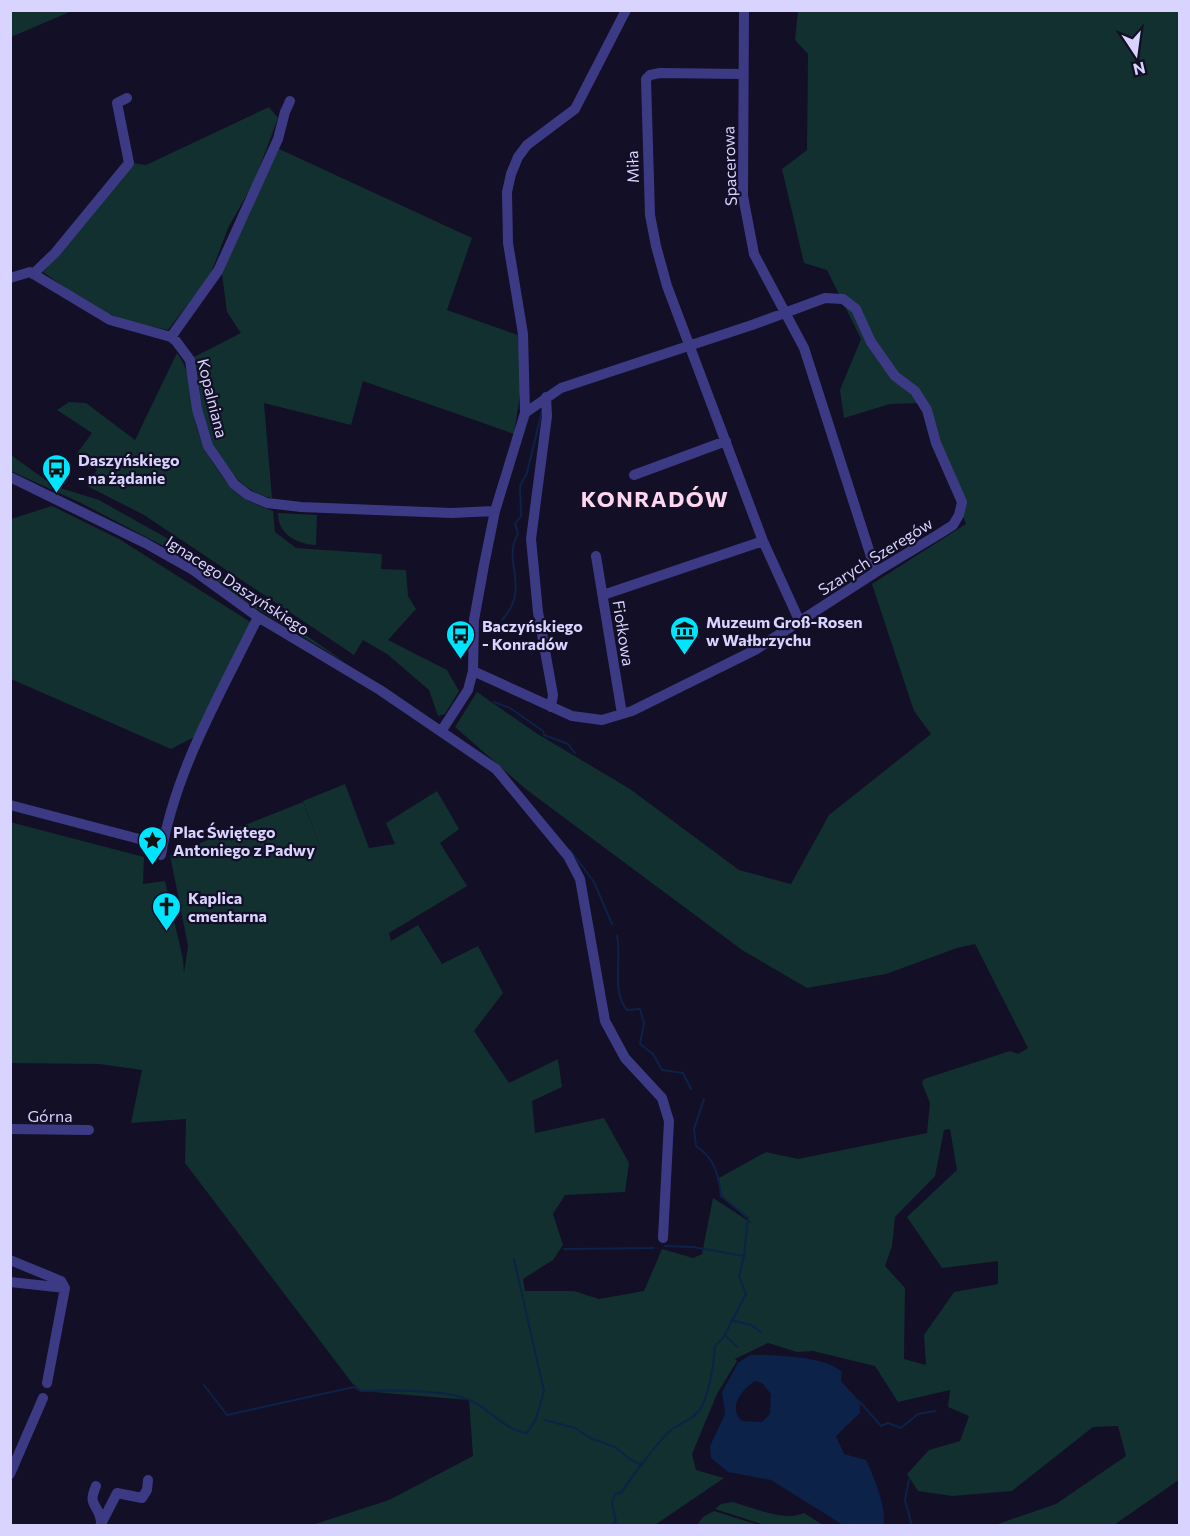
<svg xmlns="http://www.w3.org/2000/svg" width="1190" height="1536" font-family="Commissioner,sans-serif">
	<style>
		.green { fill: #12302f; fill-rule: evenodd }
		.water { fill: #0c2248; fill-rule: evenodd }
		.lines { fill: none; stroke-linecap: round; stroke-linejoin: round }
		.stream { stroke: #0c2248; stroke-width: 2 }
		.minor { stroke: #3d3a85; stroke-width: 10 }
		.labels { text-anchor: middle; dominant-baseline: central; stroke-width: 4.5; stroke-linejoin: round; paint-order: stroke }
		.street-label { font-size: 16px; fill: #d9d4ff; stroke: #130f26 }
		.poi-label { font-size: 16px; font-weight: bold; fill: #d9d4ff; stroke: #130f26; text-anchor: start }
		.district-label { font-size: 22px; font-weight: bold; letter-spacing: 1.5px; fill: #ffd6f0; stroke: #130f26 }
	</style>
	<rect width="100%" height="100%" fill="#130f26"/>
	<path class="green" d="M11 10H72V11L11 37Z
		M798 11H1179L1180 1479 1114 1525H995L1056 1504 1126 1456 1118 1426 1093 1427 1012 1491 952 1496 918 1491 907 1474 929 1450 960 1441 969 1416 948 1407 950 1390 898 1402 875 1366 813 1351 797 1352 768 1343 735 1359 737 1361 717 1394 692 1454 696 1470 724 1478 655 1525H312L389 1500 473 1456 469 1400 361 1391 352 1383 185 1163 186 1119 131 1123 142 1070 99 1064 11 1063 10 822 144 857 143 884 165 881 183 959 184 973 188 946 170 855 303 802 324 856 303 801 345 784 369 848 395 844 386 823 437 791 459 829 440 843 467 886 389 933 391 941 418 925 442 964 478 946 503 993 474 1031 509 1083 558 1059 562 1087 532 1101 535 1133 604 1118 629 1163 625 1192 565 1195 553 1214 563 1245 553 1260 523 1279 525 1291H574L599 1299 644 1291 662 1249 693 1258 702 1254 713 1198 753 1224 721 1196 719 1178 766 1152 798 1159 927 1133 930 1103 922 1083 924 1079 1010 1051 1018 1054 1028 1048 975 944 957 948 886 974 807 988 742 950 527 790 455 727 477 692 536 733 630 789 739 870 791 884 829 815 931 734 914 711 872 584 966 524 922 403 890 404 844 418 840 390 861 339 827 270 804 263 782 169 807 150 808 54 795 40ZM950 1129 957 1170 907 1217 942 1268 998 1261V1284L954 1292 924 1335 926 1365 904 1359 905 1288 885 1266 892 1246 895 1217 935 1176 944 1130Z
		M269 107 278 118 254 182 228 228 210 276 168 330 130 322 92 307 43 272 132 163 146 165Z
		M277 148 472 238 447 310 518 335 522 381 514 434 363 381 351 425 264 403 272 498C237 492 211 451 203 417 199 397 200 377 194 357L241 333 227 312 222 274Z
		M177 353C192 372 191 400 196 424 201 447 219 475 236 492 246 502 261 506 273 511L275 532 296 548 382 554 381 569 406 570 408 596 416 609 388 640 447 670 459 691 445 714 438 716 429 690 387 654 363 640 354 655 144 515 87 486 97 470 76 455 92 433 57 410 69 402 86 403 135 440Z
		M11 455 54 486 99 500 172 541 346 663 234 595 169 549 81 503 11 471Z
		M52 506 119 539 252 623 198 735 171 749 11 679V519Z
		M278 513 317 515 316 545C296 544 278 534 278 513Z
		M733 1502C754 1508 784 1522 804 1513L823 1525H765L715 1509 721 1504Z
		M714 1511 758 1525H697L703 1517Z"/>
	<path class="water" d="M750 1355C774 1355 825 1356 842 1372L841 1381 860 1402V1413L836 1436 844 1454 866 1460C873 1475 888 1510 883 1525H843L771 1480 728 1472 711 1458 710 1446 725 1414 722 1392 738 1363ZM755 1381 762 1383 771 1394 770 1414 762 1422 742 1421C727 1408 742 1389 755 1381Z"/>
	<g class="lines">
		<path class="stream" d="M502 620C532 587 501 561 518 534L515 524 521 516 520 486 527 473 542 411
			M494 702 510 708 543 731 544 735 568 744 575 753
			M570 850 594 882 612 924
			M617 936C622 958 611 992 627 1010L640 1009 644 1023 640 1044 653 1054 662 1070 683 1073 691 1089
			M665 1246 693 1247 744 1256
			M564 1249 654 1248
			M731 1320 751 1325 761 1332
			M725 1335 737 1347
			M204 1385 227 1415 354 1387 361 1391C391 1390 439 1389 467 1399 489 1407 503 1430 527 1433L536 1419 544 1391 514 1259
			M860 1402 881 1426 888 1423 901 1428 918 1414 935 1411
			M545 1420 575 1428 590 1438 615 1447 631 1460 642 1465
			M909 1479 905 1500 912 1526
			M611 1526 616 1521 612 1503 615 1494 622 1492C628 1481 661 1438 671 1430 679 1424 691 1420 698 1412 709 1399 714 1363 715 1346L723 1338 746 1294 739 1276 744 1256 748 1218 721 1196C719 1174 714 1158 696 1146L694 1129 704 1099"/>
		<path class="minor" d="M744 10 743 196 754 254 804 348 876 572
			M743 74 660 73 650 75 646 79 650 215 656 246 667 286 763 541 799 620
			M33 274 55 253 129 163 117 103 127 98
			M10 278 30 272 110 320 171 337 176 341 190 360 197 409 208 446 234 484 248 495 267 503 301 507 451 513 495 511
			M171 337 218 271 278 139 285 112 290 101
			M546 397 547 416 531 539 538 612 553 695 551 707
			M634 475 726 441
			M10 477 145 543 193 570 258 617 380 690 496 769 568 856 580 879 605 1021 625 1058 662 1098 669 1121 663 1238
			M596 556 622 714
			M603 595 763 541
			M473 671 572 716 602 720 632 711 755 650 876 572 939 534 953 525 959 515 962 502 936 443 927 410 915 391 895 376 871 342 856 309 843 299 825 298 752 325 561 388 525 413
			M442 730 468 690 473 671 474 620 484 565 495 511 525 413 523 334 508 243 507 192 511 174 518 157 527 145 575 109 626 10
			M10 805 162 845
			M161 855C175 770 221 693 258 617
			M10 1129 89 1130
			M10 1260 61 1281 65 1288
			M10 1282 65 1288 47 1383
			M10 1474 43 1398
			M96 1486C87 1507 98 1502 101 1521
			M100 1526 117 1493 142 1498 147 1490 148 1480"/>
	</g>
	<defs>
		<symbol id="bus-pin" viewBox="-11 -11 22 30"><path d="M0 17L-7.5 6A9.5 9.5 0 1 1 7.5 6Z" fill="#00e5ff" stroke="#130f26"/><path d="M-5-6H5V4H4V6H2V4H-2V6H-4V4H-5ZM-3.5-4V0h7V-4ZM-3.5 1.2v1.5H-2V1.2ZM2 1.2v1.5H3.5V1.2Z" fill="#111"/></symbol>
		<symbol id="museum-pin" viewBox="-11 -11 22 30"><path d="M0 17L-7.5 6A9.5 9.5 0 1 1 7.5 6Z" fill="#00e5ff" stroke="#130f26"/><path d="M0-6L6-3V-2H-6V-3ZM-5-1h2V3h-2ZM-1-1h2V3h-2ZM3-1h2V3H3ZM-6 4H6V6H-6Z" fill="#111"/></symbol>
		<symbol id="sight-pin" viewBox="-11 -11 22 30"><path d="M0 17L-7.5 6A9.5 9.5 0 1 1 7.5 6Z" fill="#00e5ff" stroke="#130f26"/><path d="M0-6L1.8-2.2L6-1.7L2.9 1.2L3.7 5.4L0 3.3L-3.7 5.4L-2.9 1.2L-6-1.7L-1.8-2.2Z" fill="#111"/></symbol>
		<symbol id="church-pin" viewBox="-11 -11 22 30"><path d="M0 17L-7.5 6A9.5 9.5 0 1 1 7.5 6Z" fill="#00e5ff" stroke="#130f26"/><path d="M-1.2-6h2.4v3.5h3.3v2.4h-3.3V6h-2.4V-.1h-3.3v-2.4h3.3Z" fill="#111"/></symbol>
	</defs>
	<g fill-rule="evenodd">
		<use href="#bus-pin" x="40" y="452" width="33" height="45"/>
		<use href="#museum-pin" x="668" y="614" width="33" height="45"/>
		<use href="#bus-pin" x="444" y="618" width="33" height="45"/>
		<use href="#sight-pin" x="136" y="824" width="33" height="45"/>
		<use href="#church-pin" x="150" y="890" width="33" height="45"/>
	</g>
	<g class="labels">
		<g class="street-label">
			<text transform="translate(729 166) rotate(-92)">Spacerowa</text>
			<text transform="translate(632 167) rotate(-92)">Miła</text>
			<text transform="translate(213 398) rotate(76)">Kopalniana</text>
			<text transform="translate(875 556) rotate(-32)">Szarych Szeregów</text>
			<text transform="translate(238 585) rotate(33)">Ignacego Daszyńskiego</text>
			<text transform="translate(624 633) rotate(81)">Fiołkowa</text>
			<text x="50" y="1115">Górna</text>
		</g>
		<g class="poi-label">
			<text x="78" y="459">Daszyńskiego<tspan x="78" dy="18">- na żądanie</tspan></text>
			<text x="706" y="621">Muzeum Groß-Rosen<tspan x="706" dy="18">w Wałbrzychu</tspan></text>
			<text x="482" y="625">Baczyńskiego<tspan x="482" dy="18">- Konradów</tspan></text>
			<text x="173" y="831">Plac Świętego<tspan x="173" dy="18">Antoniego z Padwy</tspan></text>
			<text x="188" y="897">Kaplica<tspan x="188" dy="18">cmentarna</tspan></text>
		</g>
		<g class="district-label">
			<text x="655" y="498">KONRADÓW</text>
		</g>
	</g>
	<rect width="1190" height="1536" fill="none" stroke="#d9d4ff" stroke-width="24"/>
	<g transform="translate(1136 54) rotate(167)" stroke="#130f26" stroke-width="4.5" paint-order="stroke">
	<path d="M0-4.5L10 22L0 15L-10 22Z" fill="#d9d4ff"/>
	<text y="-9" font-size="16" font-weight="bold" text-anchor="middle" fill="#d9d4ff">N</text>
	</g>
</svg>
